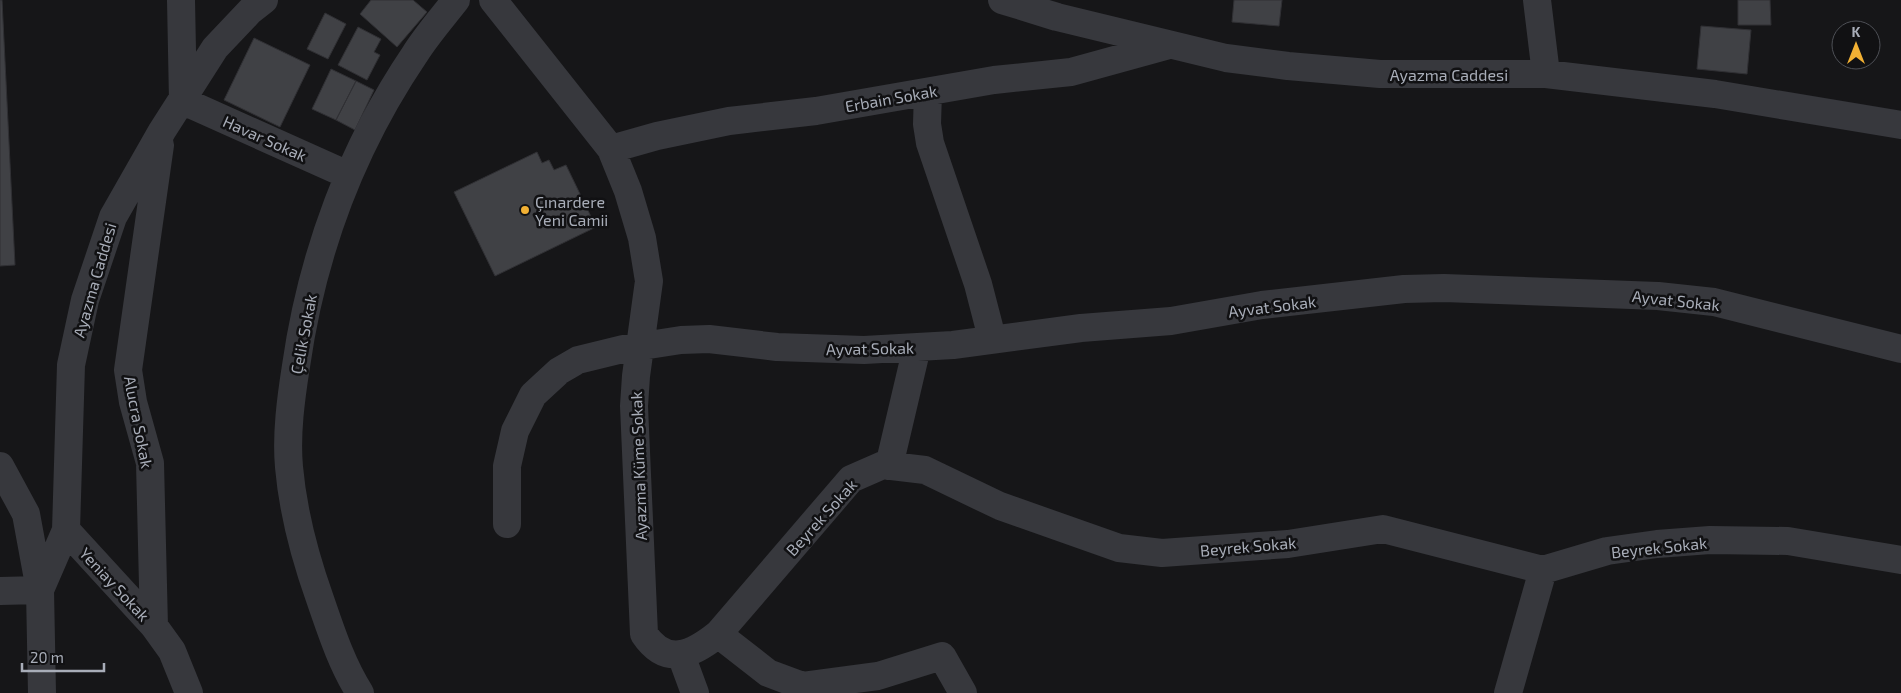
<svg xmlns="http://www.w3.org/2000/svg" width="1901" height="693" font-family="'Exo 2',sans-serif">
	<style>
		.building { fill: #404145; stroke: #303034 }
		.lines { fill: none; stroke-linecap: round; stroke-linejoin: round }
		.minor { stroke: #37383d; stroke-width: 28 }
		.poi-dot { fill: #f2b134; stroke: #111113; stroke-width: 2 }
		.labels { text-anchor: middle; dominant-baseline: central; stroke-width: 5; stroke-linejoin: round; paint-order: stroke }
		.street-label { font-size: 16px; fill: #a8adb8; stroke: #111113 }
		.poi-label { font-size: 16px; fill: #a8adb8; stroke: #111113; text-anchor: start }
	</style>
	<rect width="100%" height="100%" fill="#161618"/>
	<path class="building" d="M0 0H2L15 265 0 266Z
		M371 0H413L427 12 397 47 360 14Z
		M1234 0H1282L1279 26 1232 22Z
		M1738 0H1770L1771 25H1738Z
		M325 13 346 24 328 59 307 49Z
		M1701 26 1751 30 1747 74 1697 69Z
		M358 27 381 39 374 52 380 55 367 80 338 65Z
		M254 38 310 65 280 127 224 100Z
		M331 69 356 81 336 120 312 109Z
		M356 81 374 90 355 130 336 120Z
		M537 152 542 163 549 160 554 170 566 165 596 227 495 276 454 192Z"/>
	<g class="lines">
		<path class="minor" d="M181 0 183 101 348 175
			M493 0 611 149 628 191 642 238 649 281 636 376 634 406 644 634C666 667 692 655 718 634L851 479 883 465 925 470 1000 506 1119 548 1162 553 1288 544 1383 529 1543 570 1607 551 1657 544 1710 540 1788 541 1901 560
			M1002 0 1057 17 1226 58 1288 66 1380 74H1546L1715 94 1901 125
			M1537 0 1546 74
			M928 92 927 124 930 143 978 284 992 338
			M611 149 657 136 729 121 816 111 994 80 1071 72 1169 45
			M0 466 26 514 40 590 0 591
			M889 466 917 347
			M507 524V466L515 431 533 395 559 371 578 360 623 349 681 340 709 339 777 347 864 350 953 345 1081 328 1171 321 1262 305 1404 289 1444 288 1658 296 1714 302 1901 349
			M66 530 154 626 172 651 189 693
			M154 626 150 463 133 402 128 370 160 145
			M718 634 768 673 803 686 878 676 942 656 963 693
			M681 655 695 693
			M42 693 40 590 66 530 71 365 85 300 113 217 162 131 215 48 250 11 264 0
			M360 693C342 665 331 631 320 599 305 557 293 512 289 467 286 434 291 398 296 366 312 254 352 147 415 54 427 35 442 18 456 0
			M1508 693 1543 570"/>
	</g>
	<circle class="poi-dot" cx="525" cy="210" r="5"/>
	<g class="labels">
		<g class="street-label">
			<text x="1449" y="74">Ayazma Caddesi</text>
			<text transform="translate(891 98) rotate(-10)">Erbain Sokak</text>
			<text transform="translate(265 138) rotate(24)">Havar Sokak</text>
			<text transform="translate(94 280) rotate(-74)">Ayazma Caddesi</text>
			<text transform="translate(1676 300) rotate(6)">Ayvat Sokak</text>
			<text transform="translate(1272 306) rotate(-7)">Ayvat Sokak</text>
			<text transform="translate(303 334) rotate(-79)">Çelik Sokak</text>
			<text transform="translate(870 348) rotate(-1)">Ayvat Sokak</text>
			<text transform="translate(139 422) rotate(79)">Alucra Sokak</text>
			<text transform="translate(638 466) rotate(-92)">Ayazma Küme Sokak</text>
			<text transform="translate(821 517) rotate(-48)">Beyrek Sokak</text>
			<text transform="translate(1248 546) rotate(-5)">Beyrek Sokak</text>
			<text transform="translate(1659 547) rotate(-6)">Beyrek Sokak</text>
			<text transform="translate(115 584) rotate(47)">Yeniay Sokak</text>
		</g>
		<g class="poi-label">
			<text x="535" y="201">Çınardere<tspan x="535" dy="18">Yeni Camii</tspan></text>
		</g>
	</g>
	<g transform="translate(1856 45)"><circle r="24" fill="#111113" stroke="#4d4f55"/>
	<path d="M0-4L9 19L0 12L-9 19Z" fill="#f2b134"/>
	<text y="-8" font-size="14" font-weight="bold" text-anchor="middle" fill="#a8adb8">K</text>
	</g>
	<path d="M22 663v8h82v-8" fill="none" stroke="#a8adb8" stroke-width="2.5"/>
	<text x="30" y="663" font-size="15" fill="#a8adb8" stroke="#111113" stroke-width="4" paint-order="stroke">20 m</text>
</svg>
